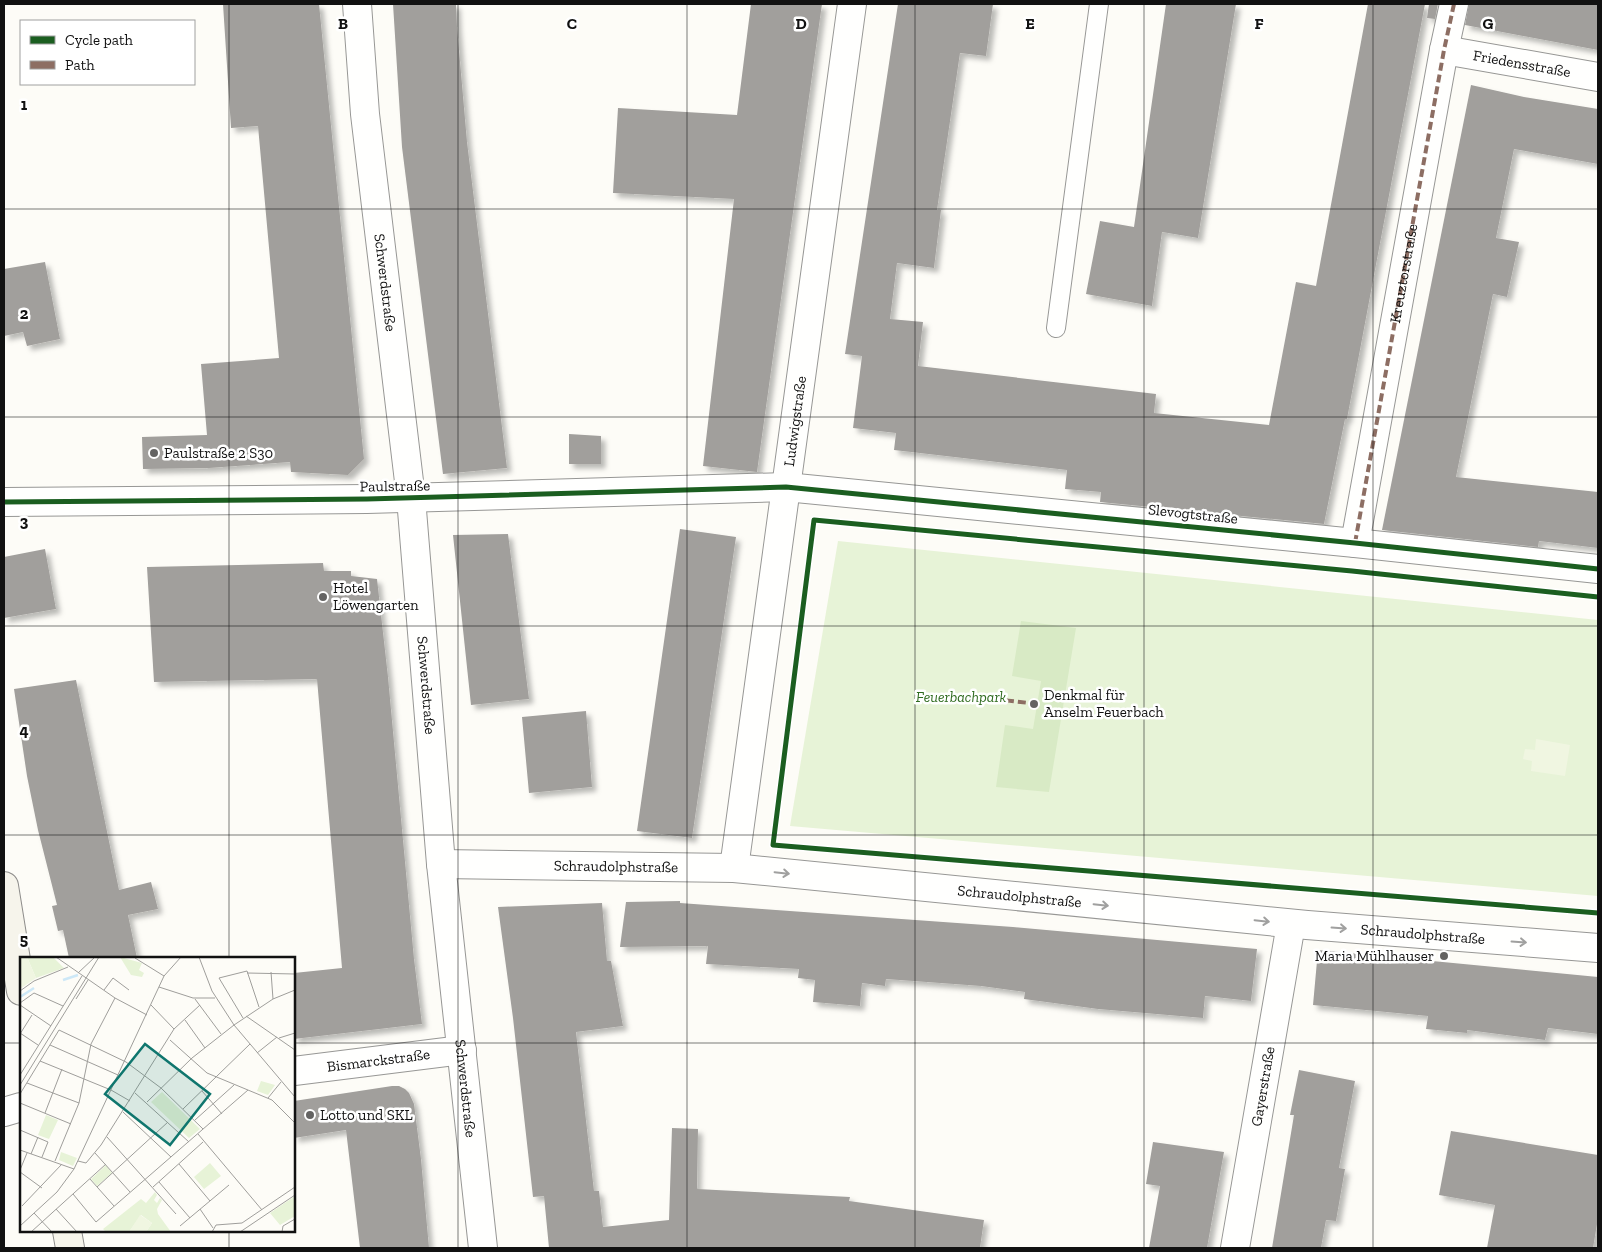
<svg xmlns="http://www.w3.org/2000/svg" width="1602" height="1252" font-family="'Zilla Slab',serif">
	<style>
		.green { fill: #e7f3d7 }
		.forest { fill: #d8eac5 }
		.pitch { fill: #f0f6e1 }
		.building { fill: #a19f9c; filter: url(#shadow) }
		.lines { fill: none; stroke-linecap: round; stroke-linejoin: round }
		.service-casing { stroke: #979795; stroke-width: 20 }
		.minor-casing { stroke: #979795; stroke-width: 30 }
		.tertiary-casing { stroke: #979795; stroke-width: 30 }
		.secondary-casing { stroke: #8e8d8b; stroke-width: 30 }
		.service { stroke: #fffffe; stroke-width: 18 }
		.minor { stroke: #fffffe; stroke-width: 28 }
		.tertiary { stroke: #fffffe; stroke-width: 28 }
		.secondary { stroke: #f6f4eb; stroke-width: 28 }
		.quiet { stroke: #8d6e63; stroke-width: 4; stroke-dasharray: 8 4; stroke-linecap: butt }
		.cycleway-casing { stroke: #fff; stroke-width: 8 }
		.cycleway { stroke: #1b5e20; stroke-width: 5 }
		.oneway { stroke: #a0a09f }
		.grid { fill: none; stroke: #111; stroke-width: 1; stroke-opacity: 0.55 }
		.poi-dot { fill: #646362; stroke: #fff; stroke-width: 2 }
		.labels { text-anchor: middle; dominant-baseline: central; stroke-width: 5; stroke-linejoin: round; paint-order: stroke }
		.street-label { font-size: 15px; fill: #111; stroke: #fff }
		.poi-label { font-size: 15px; fill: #111; stroke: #fff; text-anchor: start }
		.park-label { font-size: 15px; font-style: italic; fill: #2f6b1f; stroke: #fff }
		.inset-river { fill: none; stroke: #cde8f7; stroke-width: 2.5 }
		.inset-road { fill: none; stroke: #9f9e9b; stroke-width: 1 }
		.view { fill: #0f766e; fill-opacity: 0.15; stroke: #0f766e; stroke-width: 2.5 }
		.inset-edge { fill: none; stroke: #111; stroke-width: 2.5 }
		.grid-label { font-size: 16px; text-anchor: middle; font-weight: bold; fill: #111; stroke: #fff; stroke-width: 5; stroke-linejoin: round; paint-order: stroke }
	</style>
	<defs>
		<filter id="shadow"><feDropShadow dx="4.5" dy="4.5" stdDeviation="2.5" flood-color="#0004"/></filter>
	</defs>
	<rect width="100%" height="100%" fill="#fdfcf7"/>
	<path class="green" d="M838 541 1598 620V896L790 826Z"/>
	<path class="forest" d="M1021 621 1076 628 1049 792 996 787 1005 725 1033 729 1041 681 1012 676Z"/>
	<path class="pitch" d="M1536 739 1570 745 1565 776 1531 771 1532 761 1523 759 1525 749 1535 750Z"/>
	<path class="building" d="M223 4H319L364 459 348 475 291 472 290 462 209 468 143 469 142 437 207 435 201 364 279 358 258 126 231 128Z
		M393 4H456L457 27 467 142 507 468 443 474 402 147Z
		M751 4H822L757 472 703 466 734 199 613 193 618 108 737 115Z
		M898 4H993L986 56 960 53 937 210H941L934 268 897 263 890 319 923 322 918 366 1156 394 1154 413 1269 425 1296 282 1316 286 1368 4H1425L1347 419H1345L1324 524 1100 502 1101 492 1065 489 1067 470 894 450 896 433 853 428 862 356 845 354Z
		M1166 4H1236L1198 238 1162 232 1152 306 1086 294 1100 221 1134 227Z
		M1429 4H1438L1435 19 1427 18Z
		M1469 4H1598V50L1465 25Z
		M1471 85 1524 97 1598 109V164L1514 149 1496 238 1519 242 1507 297 1493 294 1456 477 1598 492V548L1539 541 1538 547 1382 530Z
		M45 262 60 339 27 346 23 332 4 336V269Z
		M569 434 601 436V464H569Z
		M680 529 736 537 692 838 637 831Z
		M508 534 529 699 471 705 453 535Z
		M45 549 56 609 4 618V557Z
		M323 563 324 571H351V576L377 579 388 677 414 959 422 1024 294 1039V973L342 968 317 679 154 682 147 567Z
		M76 680 119 890 151 882 158 909 128 915 137 958H69L63 930 58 931 52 906 57 905 38 830 27 776 14 689Z
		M586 711 592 787 529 793 522 717Z
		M680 901V903L1013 927 1257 949 1251 1001 1205 996 1203 1018 1098 1009 1024 999 1025 992 981 986 886 979 885 986 862 983 860 1006 813 1002 815 980 798 978 799 969 706 964 708 946 620 947 626 902Z
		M602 903 607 961H611L623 1026 576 1032 594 1191H599L603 1227 669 1220 672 1128 698 1129 697 1189 850 1197 849 1201 984 1220 980 1248H549L544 1196 533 1197 513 1018 498 907Z
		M1318 950 1598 977V1034L1548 1028 1545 1040 1467 1030V1033L1426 1029 1428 1016 1313 1005Z
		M1299 1070 1355 1081 1339 1168 1345 1169 1336 1221 1326 1220 1321 1248H1272L1294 1115H1290Z
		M392 1086H399L405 1089 409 1093 414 1104 421 1159 429 1248H360L346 1130 294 1138V1101Z
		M1451 1131 1598 1155V1218L1593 1248H1487L1495 1205 1439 1195Z
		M1153 1142 1224 1152 1207 1248H1149L1160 1186 1146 1184Z"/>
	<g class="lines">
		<defs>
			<path id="service" d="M1056 328 1099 4"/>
			<g id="minor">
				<path id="s1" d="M1444 50 1598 77"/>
				<path d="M4 502 367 499 786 487 1355 543 1598 569"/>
				<path id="s2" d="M1355 543 1444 50 1454 4"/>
				<path id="s3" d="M441 864 734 868 1307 925 1598 948"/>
				<path id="s4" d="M734 868 852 4"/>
				<path id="s5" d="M294 1071 462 1050"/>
				<path d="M4 1112 21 1107"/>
				<path id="s6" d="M1235 1248 1291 924"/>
			</g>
			<g id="tertiary">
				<path id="s7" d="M357 4 365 114 411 498 441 864 483 1248"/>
			</g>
			<path id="secondary" d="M4 886 21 991
				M67 1231 70 1248"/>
		</defs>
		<use href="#service" class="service-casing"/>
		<use href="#minor" class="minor-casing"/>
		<use href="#tertiary" class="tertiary-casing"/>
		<use href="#secondary" class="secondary-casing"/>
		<use href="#service" class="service"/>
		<use href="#minor" class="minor"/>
		<use href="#tertiary" class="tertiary"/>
		<use href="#secondary" class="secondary"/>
		<path class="quiet" d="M1355 543 1444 50 1454 4
			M994 699 1029 703"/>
		<defs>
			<path id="cycleway" d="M4 502 367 499 786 487 1355 543 1598 569
				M1598 597 1352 571 814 520 773 845 1598 913"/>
		</defs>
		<use href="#cycleway" class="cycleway-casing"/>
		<use href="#cycleway" class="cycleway"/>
	</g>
	<defs><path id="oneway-shaft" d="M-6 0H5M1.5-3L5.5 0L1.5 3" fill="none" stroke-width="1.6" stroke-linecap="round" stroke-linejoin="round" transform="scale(1.25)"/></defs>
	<g class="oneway">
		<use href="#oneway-shaft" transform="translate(782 873) rotate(6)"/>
		<use href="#oneway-shaft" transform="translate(1101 905) rotate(6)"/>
		<use href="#oneway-shaft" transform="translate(1262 921) rotate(6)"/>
		<use href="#oneway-shaft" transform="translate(1339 928) rotate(4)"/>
		<use href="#oneway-shaft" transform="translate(1519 942) rotate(4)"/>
	</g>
	<path class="grid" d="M229 4V958M458 4V1248M687 4V1248M915 4V1248M1144 4V1248M1373 4V1248M4 209H1598M4 417H1598M4 626H1598M4 835H1598M4 1043H21M294 1043H1598M229 1231V1248"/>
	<g class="poi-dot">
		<circle cx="154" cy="453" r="5"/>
		<circle cx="323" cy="597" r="5"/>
		<circle cx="1034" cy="704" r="5"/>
		<circle cx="1444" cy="956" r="5"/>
		<circle cx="310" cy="1115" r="5"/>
	</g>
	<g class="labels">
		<g class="street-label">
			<text stroke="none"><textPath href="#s1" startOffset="79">Friedensstraße</textPath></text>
			<text stroke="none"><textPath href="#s2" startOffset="274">Kreuztorstraße</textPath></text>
			<text stroke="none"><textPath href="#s7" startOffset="280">Schwerdstraße</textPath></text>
			<text stroke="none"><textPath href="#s4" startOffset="451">Ludwigstraße</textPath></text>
			<text transform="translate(395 486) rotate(-1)">Paulstraße</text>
			<text transform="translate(1193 514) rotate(6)">Slevogtstraße</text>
			<text stroke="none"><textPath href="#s7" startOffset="685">Schwerdstraße</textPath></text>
			<text stroke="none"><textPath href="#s3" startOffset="175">Schraudolphstraße</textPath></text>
			<text stroke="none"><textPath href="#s3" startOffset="580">Schraudolphstraße</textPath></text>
			<text stroke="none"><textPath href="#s3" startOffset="985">Schraudolphstraße</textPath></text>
			<text stroke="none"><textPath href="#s5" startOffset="85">Bismarckstraße</textPath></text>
			<text stroke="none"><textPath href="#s6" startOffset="164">Gayerstraße</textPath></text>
			<text stroke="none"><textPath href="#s7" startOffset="1090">Schwerdstraße</textPath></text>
		</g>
		<g class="poi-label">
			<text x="164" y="453">Paulstraße 2 S30</text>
			<text x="333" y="588">Hotel<tspan x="333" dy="17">Löwengarten</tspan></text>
			<text x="1044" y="695">Denkmal für<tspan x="1044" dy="17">Anselm Feuerbach</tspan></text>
			<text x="1434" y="956" text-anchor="end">Maria Mühlhauser</text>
			<text x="320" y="1115">Lotto und SKL</text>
		</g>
		<g class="park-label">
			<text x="961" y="697">Feuerbachpark</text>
		</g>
	</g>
	<g transform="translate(20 957)">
		<rect width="275" height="275" fill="#fdfcf7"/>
		<path d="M7 0H33L44 11 16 21ZM100 0 122 6 119 13 124 16 122 20 111 18ZM241 124 255 128 248 138 237 134ZM142 135 180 172 169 181 131 145ZM26 158 38 163 29 182 18 178ZM41 195 57 201 53 209 39 203ZM190 206 201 219 184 232 174 220ZM86 208 92 216 77 229 71 222ZM135 235 137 238 134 243 137 246 140 241 142 243 137 252 138 257 151 275H126L132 266 121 258 109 275H86L83 272 121 242 126 246ZM275 239V259L260 268 250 256Z" fill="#e7f3d7"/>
		<path d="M0 0H7L16 21 0 32ZM120 258 132 266 126 275H109Z" fill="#f0f6e1"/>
		<path class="inset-river" d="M43 23 58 18M0 40 14 31"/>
		<path class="inset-road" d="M36 0 95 41 127 58M179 0 192 34 214 68 275 140M115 1 144 19M251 15 253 42M58 16 75 0M227 16 275 17M139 30 173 41H195M84 33 93 21 109 33M0 34 14 24 48 10M56 42 68 23M175 42 201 77M0 46 14 36 43 49M0 48 31 69M131 48 154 72M226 59 275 93M223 61 199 21 227 14 239 50M165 63 185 91M154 72 180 48M0 76 18 88M0 77 12 58M259 81 275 76M150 83 187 116 252 143 275 166M30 88 98 118M237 96 257 80M20 104 91 133 110 144M0 118 62 19M7 126 59 146M0 128 79 0M182 134 202 157M115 136 169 185M0 137 39 73 106 105 141 131 183 172M248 141 261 125M127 145 172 101 214 68 253 42 275 33M0 146 51 167M163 152 230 87M103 155 151 200M25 156 42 112M175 163 214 128M0 173 28 185 22 200M178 177 242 253M87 180 156 257M0 193 54 212M75 196 110 235M11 197 18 180M35 204 59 146 71 87 95 41M58 204 66 206 81 188 154 72M159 207 190 244M0 213 7 196M0 215 22 231M70 222 94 249M139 225 170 261M77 230 148 165M133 230 183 185M53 237 76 265M2 249 42 207M36 252 57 275M180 252 193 271M14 256 32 275M76 265 228 133M0 269 37 235 54 212 144 19 161 0M160 269 209 228M11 275 86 207M192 275 196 268 222 266 275 230M220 275 275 238M262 275 263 269 275 262"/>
		<path class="view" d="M125 87 190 137 150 188 85 137Z"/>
		<rect width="275" height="275" class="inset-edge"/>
	</g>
	<g class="grid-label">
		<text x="343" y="29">B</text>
		<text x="572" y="29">C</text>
		<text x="801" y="29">D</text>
		<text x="1030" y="29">E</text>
		<text x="1259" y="29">F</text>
		<text x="1488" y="29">G</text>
		<text x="24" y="110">1</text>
		<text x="24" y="319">2</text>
		<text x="24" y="527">3</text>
		<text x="24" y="736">4</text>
		<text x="24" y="945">5</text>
	</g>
	<rect width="1602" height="1252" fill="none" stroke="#111111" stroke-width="10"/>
	<rect x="20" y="20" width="175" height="65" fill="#ffffff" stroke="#a0a0a0"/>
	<rect x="30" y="36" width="25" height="8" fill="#1b5e20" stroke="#a0a0a0"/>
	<text x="65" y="45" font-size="15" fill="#111111">Cycle path</text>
	<rect x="30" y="61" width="25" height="8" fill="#8d6e63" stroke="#a0a0a0"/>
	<text x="65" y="70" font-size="15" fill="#111111">Path</text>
</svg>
